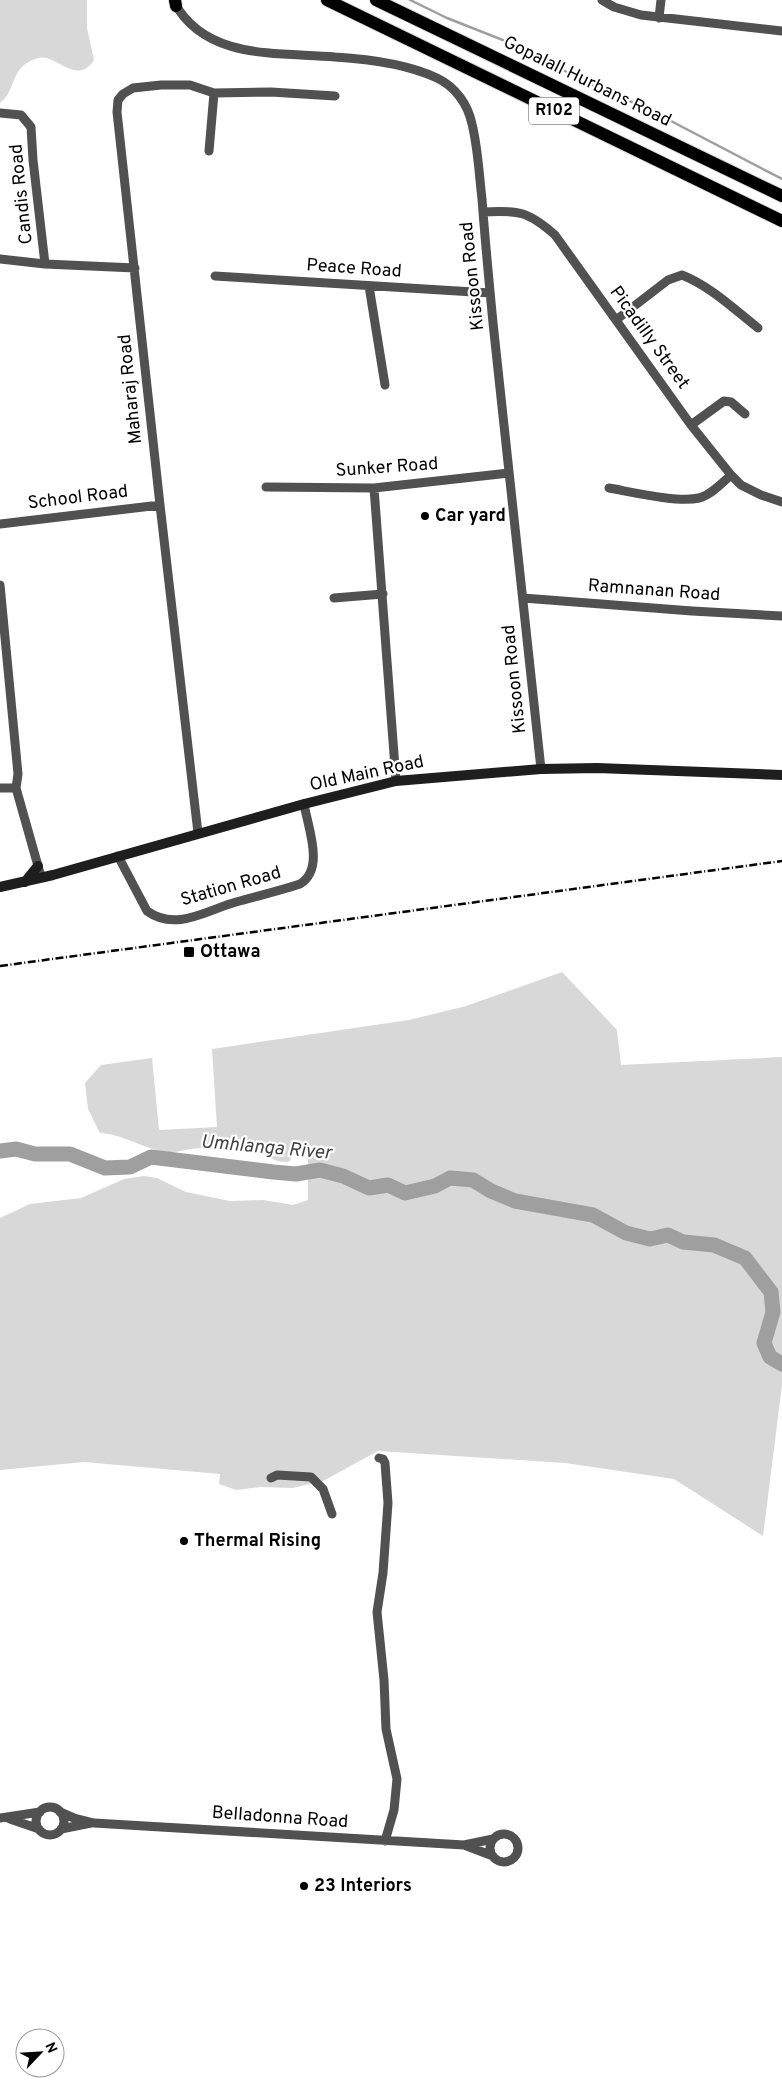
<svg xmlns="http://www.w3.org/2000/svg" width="782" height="2093" font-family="Overpass,sans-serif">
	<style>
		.green { fill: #d8d8d8 }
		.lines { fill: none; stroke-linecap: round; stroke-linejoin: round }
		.stream { stroke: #9f9f9f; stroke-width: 2.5 }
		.river { stroke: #9f9f9f; stroke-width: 15 }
		.primary-casing { stroke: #dbdbdb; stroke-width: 14 }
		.street { stroke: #515151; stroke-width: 9 }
		.secondary { stroke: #1e1e1e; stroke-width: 10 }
		.primary { stroke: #000; stroke-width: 12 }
		.rail { stroke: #000; stroke-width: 2.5; stroke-dasharray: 8 2.5 1 2.5; stroke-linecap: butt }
		.poi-dot { fill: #000; stroke: #fff; stroke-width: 2 }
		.labels { text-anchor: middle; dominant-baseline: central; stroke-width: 4.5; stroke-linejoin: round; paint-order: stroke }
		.shield { fill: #fff; stroke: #4c4c4c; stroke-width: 1 }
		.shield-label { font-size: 16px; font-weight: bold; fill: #000 }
		.street-label { font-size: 18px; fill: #000; stroke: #fff }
		.poi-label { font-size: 18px; font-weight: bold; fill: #000; stroke: #fff; text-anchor: start }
		.water-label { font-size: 19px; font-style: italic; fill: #404040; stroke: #fff }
	</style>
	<rect width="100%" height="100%" fill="#fff"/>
	<path class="green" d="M0 0H87V28L94 60C77 87 55 53 39 58 9 65 17 91 0 103Z
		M562 972 617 1030 621 1065 782 1057V1385L763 1536 674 1479 565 1463 378 1451 323 1481 292 1488 261 1487 236 1490 219 1484 220 1474 84 1462 0 1470V1218L30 1204 81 1198 124 1179 144 1176 157 1178 186 1192 230 1201 263 1200 293 1205 308 1200V1152L297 1150V1141L290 1161C273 1166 260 1148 243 1146 237 1145 230 1149 224 1150 217 1151 209 1148 201 1148 190 1148 178 1153 167 1152 143 1149 123 1134 100 1133L88 1109 85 1083 101 1065 152 1058 159 1130 217 1127 212 1049 409 1020 466 1006Z"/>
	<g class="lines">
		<path class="stream" d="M410 0 447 18 513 44 588 83 648 109 782 179"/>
		<path class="river" d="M0 1151 16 1149 35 1154H70L105 1168 130 1167 151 1157 273 1172 296 1174 320 1170 343 1176 369 1188 388 1185 405 1193 435 1186 450 1178 473 1180 491 1191 515 1201 593 1215 626 1233 650 1239 668 1235 683 1242 714 1245 745 1258 771 1292 773 1312 764 1343 770 1357 782 1364"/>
		<defs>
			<path id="primary" d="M175 0 176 6
				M327 0 782 221
				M376 0 782 196"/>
		</defs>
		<use href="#primary" class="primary-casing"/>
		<path class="street" d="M602 0 614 7 641 15 782 31
			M174 2C206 61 279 52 335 57 369 59 407 64 437 78 456 87 468 105 472 124 478 148 479 174 482 199 485 240 489 281 493 323 509 471 525 620 541 769
			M659 18 661 0
			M214 93 271 92 335 96
			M0 113 21 115 31 127 33 160 45 264
			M483 212C518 210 528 211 555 235L691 425 731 475 741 485 761 495 782 502
			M0 259 45 264 135 268
			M215 276 490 293
			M369 286 385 385
			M616 320 668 280 682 275C710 286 734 309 758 328
			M691 425 724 401 731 402 745 414
			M266 487 374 488 509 473
			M374 488 396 781
			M609 488C632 492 678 503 699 498 711 495 722 483 731 475
			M0 524 160 505
			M0 585 18 774 16 788 40 873
			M334 598 383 594
			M523 598 692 611 782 616
			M0 788H16
			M198 833 160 505 117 112 118 100 123 94 133 88 161 85H190L214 93 209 151
			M118 856 147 911C176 932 207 910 236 902 257 896 279 891 300 884 325 869 308 828 304 804
			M379 1458 383 1459 385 1463 388 1503 383 1573 377 1612 384 1680 386 1729 397 1779 394 1810 385 1841
			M271 1478 277 1475 311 1477 323 1489 332 1514
			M36 1821a14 14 0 1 1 28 0a14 14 0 1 1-28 0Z
			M60 1812 74 1818 94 1823 464 1845 493 1839
			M0 1818 40 1812
			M10 1819 39 1829
			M61 1829 91 1823
			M490 1848a14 14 0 1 1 28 0a14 14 0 1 1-28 0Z
			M464 1845 493 1856"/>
		<path class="secondary" d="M25 882 38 866
			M0 887 53 875 304 804 396 781 541 769 597 768 782 775"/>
		<use href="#primary" class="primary"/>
		<path class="rail" d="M0 966 782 861"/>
	</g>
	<g class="poi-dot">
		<circle cx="425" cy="516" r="5"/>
		<rect x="183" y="946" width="12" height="12" rx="2.5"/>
		<circle cx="184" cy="1541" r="5"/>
		<circle cx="304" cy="1886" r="5"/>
	</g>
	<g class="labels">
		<rect class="shield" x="529" y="97.5" width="50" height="27" rx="4"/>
		<g class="shield-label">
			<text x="554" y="111">R102</text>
		</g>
		<g class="street-label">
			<text transform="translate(587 82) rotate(26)">Gopalall Hurbans Road</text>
			<text transform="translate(22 194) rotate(-96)">Candis Road</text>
			<text transform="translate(354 269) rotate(4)">Peace Road</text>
			<text transform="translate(473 276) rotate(-96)">Kissoon Road</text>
			<text transform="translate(649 338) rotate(54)">Picadilly Street</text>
			<text transform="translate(131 389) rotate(-96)">Maharaj Road</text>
			<text transform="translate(387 468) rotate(-4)">Sunker Road</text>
			<text transform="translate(78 498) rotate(-7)">School Road</text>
			<text transform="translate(654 591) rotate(4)">Ramnanan Road</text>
			<text transform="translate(515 679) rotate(-96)">Kissoon Road</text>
			<text transform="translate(367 774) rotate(-12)">Old Main Road</text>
			<text transform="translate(231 887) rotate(-16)">Station Road</text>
			<text transform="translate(280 1818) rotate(4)">Belladonna Road</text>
		</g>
		<g class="poi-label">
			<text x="435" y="516">Car yard</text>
			<text x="200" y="952">Ottawa</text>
			<text x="194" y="1541">Thermal Rising</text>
			<text x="314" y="1886">23 Interiors</text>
		</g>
		<g class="water-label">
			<text transform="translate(266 1148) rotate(5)">Umhlanga River</text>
		</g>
	</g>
	<g transform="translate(40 2053) rotate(65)"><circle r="24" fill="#ffffff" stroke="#999999"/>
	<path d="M0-4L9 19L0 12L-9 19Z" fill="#000000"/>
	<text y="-8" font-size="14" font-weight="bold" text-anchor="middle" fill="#000000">N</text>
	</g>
</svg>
